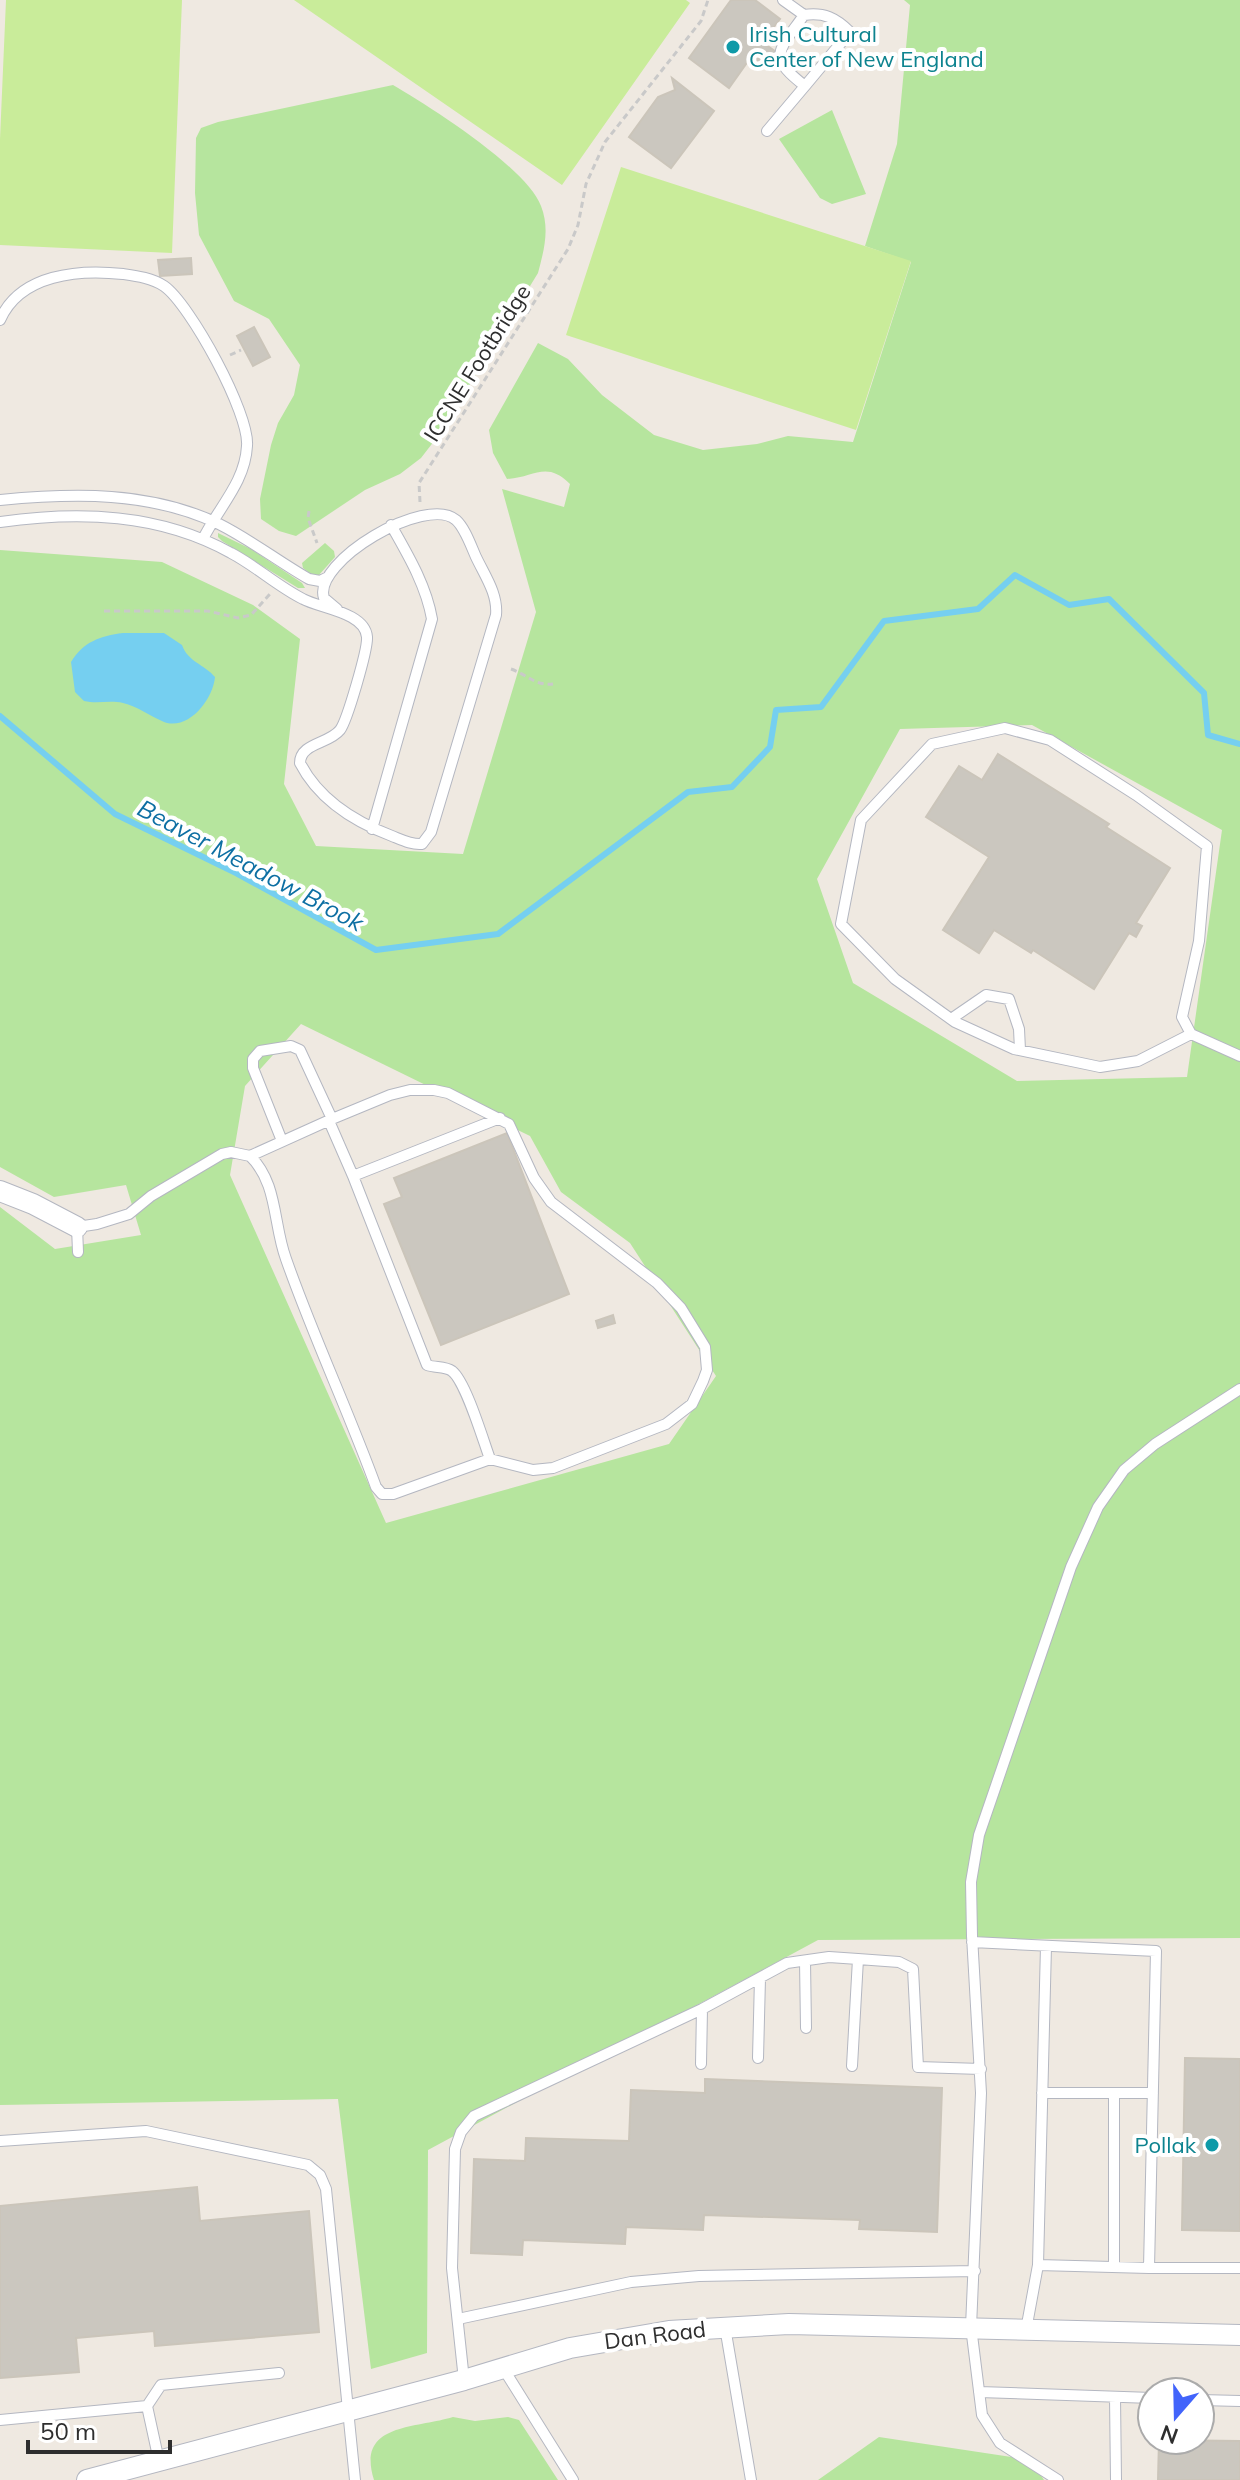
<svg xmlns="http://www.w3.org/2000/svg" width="1240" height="2480" font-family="Mulish,sans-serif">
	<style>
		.green { fill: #b6e59e; fill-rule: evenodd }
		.pitch { fill: #c9ec9a }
		.water { fill: #75cff0 }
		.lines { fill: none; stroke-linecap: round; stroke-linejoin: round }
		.stream { stroke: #75cff0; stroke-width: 6 }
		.building { fill: #cbc7bf; stroke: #cbc5ba; stroke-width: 2 }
		.service-casing { stroke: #b4b7c1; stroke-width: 12 }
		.minor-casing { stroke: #b4b7c1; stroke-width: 22 }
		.path { stroke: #c9c9c9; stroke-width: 3; stroke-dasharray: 6 4; stroke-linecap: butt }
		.service { stroke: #fff; stroke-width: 10 }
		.minor { stroke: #fff; stroke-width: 20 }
		.culture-dot { fill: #0f9aa8; stroke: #fff; stroke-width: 3 }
		.labels { text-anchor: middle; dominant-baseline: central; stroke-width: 8; stroke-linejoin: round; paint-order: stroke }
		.culture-label { font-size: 22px; fill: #0d838f; stroke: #fff; text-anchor: start }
		.street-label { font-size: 22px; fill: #2e2e2e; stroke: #fff }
		.water-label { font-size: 24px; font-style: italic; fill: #0d6fa3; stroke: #fff }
	</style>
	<rect width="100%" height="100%" fill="#efe9e1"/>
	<path class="green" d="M904 0H1240V1938L818 1940 428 2150 427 2353 371 2369 338 2099 0 2105V1207L55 1249 141 1235 126 1185 54 1197 0 1167V550L162 562 253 605 300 639 284 784 316 846 463 854 536 612 502 489 564 507 570 484C546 460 534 478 507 479L493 453 489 430 538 343 568 359 602 395 654 435 703 450 757 444 788 436 853 442 911 262 865 246 897 144 910 5ZM1032 725 1222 830 1187 1077 1017 1081 853 983 817 879 900 729ZM301 1024 530 1136 561 1192 630 1243 716 1376 669 1444 386 1523 230 1175 245 1086Z
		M393 85C429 106 527 168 541 206 550 229 544 250 538 273L438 436 421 458 400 474 365 490 296 536 279 531 261 519 260 499 271 445 278 423 294 395 300 365 269 319 234 301 199 235 195 193 196 138 201 128 218 122Z
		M832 110 866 194 832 204 820 198 779 139Z
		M218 533 251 549 302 583 305 588H298L222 541 218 537Z
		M325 543 334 551 335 557 319 575H312L303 568 302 563Z
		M453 2417 475 2421 508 2417 519 2420 558 2480H374C356 2423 414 2429 453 2417Z
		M879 2437 1031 2460 1044 2480H818Z"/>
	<path class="pitch" d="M6 0H182L172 253 0 245V139Z
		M294 0H686L690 3 562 185Z
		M621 167 911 261 856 430 566 335Z"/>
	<path class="water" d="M123 633H164L182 645C188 662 204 664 215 677 213 700 188 731 164 722 150 716 137 706 123 703 110 700 97 704 84 701L75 692 71 662C83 642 100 636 123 633Z"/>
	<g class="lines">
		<path class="stream" d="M0 716 115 814 236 873 376 950 498 934 688 792 732 787 770 747 776 710 821 707 884 621 978 609 1015 575 1069 605 1109 599 1204 693 1208 735 1240 744"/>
	</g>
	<path class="building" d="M731 0H755L780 19 762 42 779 54 768 69 751 57 729 88 689 58Z
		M672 78 714 111 671 168 629 137 658 97 675 90Z
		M191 258 192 274 160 276 158 260Z
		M254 327 270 357 253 366 237 336Z
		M998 754 1109 824 1106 827 1170 868 1136 923 1142 926 1136 937 1129 933 1094 989 1033 950 1031 953 994 930 979 953 943 930 989 857 926 817 959 766 982 780Z
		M507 1133 569 1294 441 1345 384 1204 402 1197 394 1178Z
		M613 1315 615 1323 598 1328 596 1321Z
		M1185 2058 1240 2059V2231L1182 2230Z
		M705 2079 942 2088 937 2232 859 2229 860 2220 704 2215 703 2230 626 2227 625 2244 523 2240 522 2255 471 2253 474 2159 525 2161 526 2138 629 2141 631 2090 705 2093Z
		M197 2187 200 2221 309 2211 319 2332 155 2346 154 2331 76 2338 79 2372 0 2378V2206Z
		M1159 2440 1240 2441V2480H1158Z"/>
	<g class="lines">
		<defs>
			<path id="service" d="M783 0 804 15C824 12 836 18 850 32L805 86C766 56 779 51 804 15
				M767 131 805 86
				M0 320C20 274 79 269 123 274 137 276 152 278 164 286 190 304 250 414 247 446 245 483 218 508 203 539
				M0 500C74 493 150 491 219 524 251 540 279 562 309 579L320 581 328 577
				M0 522C79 511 159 513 231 553 256 566 277 586 303 599 319 608 365 612 367 637 368 649 347 721 340 730 329 744 300 743 300 763 319 800 355 822 392 836 402 840 412 845 422 844L431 832 496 615C498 594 485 576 476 557 471 546 465 528 456 520 426 494 312 562 324 598L337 609
				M372 829 432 619C426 585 408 555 391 525
				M951 1019 986 995 1009 999 1019 1029 1020 1050
				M1191 1034 1138 1061 1100 1067 1014 1049 955 1022 895 979 841 924 861 820 932 744 1005 728 1050 740 1136 795 1207 846 1199 941 1182 1017 1191 1034 1240 1056
				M329 1121 353 1176 500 1118
				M282 1141 253 1068V1059L260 1051 291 1046 300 1050 332 1119
				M353 1176 427 1365C435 1368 445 1366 452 1371 466 1382 483 1440 490 1459
				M78 1252 77 1227 97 1224 129 1214 151 1196 222 1154 231 1152 250 1156 332 1119 390 1095 410 1090H434L448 1093 509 1124 534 1178 551 1202 657 1283 681 1308 705 1347 707 1370 703 1381 692 1404 666 1424 553 1468 533 1470 490 1459 393 1494H382L376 1487C348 1410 313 1336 286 1259 273 1224 278 1183 250 1156
				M972 1942 1156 1951 1149 2268 1038 2265
				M805 1961 806 2028
				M758 2058 760 1978
				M701 2064 702 2009 787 1963 829 1957 858 1959
				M852 2066 858 1959 899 1962 913 1969 918 2067 981 2069
				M1042 2093H1153
				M0 2141 146 2131 308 2165 320 2175 326 2189 355 2480
				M1114 2267V2093
				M1149 2268H1240
				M458 2319 631 2282 699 2276 975 2271
				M725 2327 751 2480
				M1026 2330 1038 2265 1046 1946
				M503 2368 573 2480
				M464 2380 452 2268 455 2149 461 2132 474 2116 702 2009
				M979 2392 1152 2398
				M1115 2397 1116 2480
				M1200 2400 1240 2401
				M147 2406 161 2385 279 2373
				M0 2420 147 2406 159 2461
				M1058 2480 1000 2443 982 2415 971 2327 981 2093 972 1936 971 1882 979 1835 1071 1567 1098 1507 1124 1470 1155 1444 1240 1389"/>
			<path id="minor" d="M0 1191 33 1204 77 1227
				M87 2480 464 2380 570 2348 669 2331 789 2324 1240 2335"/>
		</defs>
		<use href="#service" class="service-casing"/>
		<use href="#minor" class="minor-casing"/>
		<path class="path" d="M230 355 241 350
			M420 502 419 483 568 249 578 225 586 184 605 142 701 21 708 0
			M309 511 308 518 317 543
			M104 611H208L238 618 251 615 270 594
			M511 669C528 675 535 686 553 684"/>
		<use href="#service" class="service"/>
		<use href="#minor" class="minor"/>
	</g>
	<g class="culture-dot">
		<circle cx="733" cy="47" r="8"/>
		<circle cx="1212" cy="2145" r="8"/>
	</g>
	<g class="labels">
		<g class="culture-label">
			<text x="749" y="34">Irish Cultural<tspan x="749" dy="25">Center of New England</tspan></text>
			<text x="1196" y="2145" text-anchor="end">Pollak</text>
		</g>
		<g class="street-label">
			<text transform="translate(477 363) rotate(-58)">ICCNE Footbridge</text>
			<text transform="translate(655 2335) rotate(-7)">Dan Road</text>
		</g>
		<g class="water-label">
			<text transform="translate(251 865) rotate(28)">Beaver Meadow Brook</text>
		</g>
	</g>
	<g transform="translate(1176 2416) rotate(200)"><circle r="38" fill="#ffffff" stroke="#ababab" stroke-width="2"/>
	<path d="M0-6L14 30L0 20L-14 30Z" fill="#4264fb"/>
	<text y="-12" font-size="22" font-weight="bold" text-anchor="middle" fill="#2e2e2e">N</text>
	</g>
	<path d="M28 2440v12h142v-12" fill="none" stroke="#2e2e2e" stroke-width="4"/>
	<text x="40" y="2440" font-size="24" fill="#2e2e2e" stroke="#ffffff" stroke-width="6" paint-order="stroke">50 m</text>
</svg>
